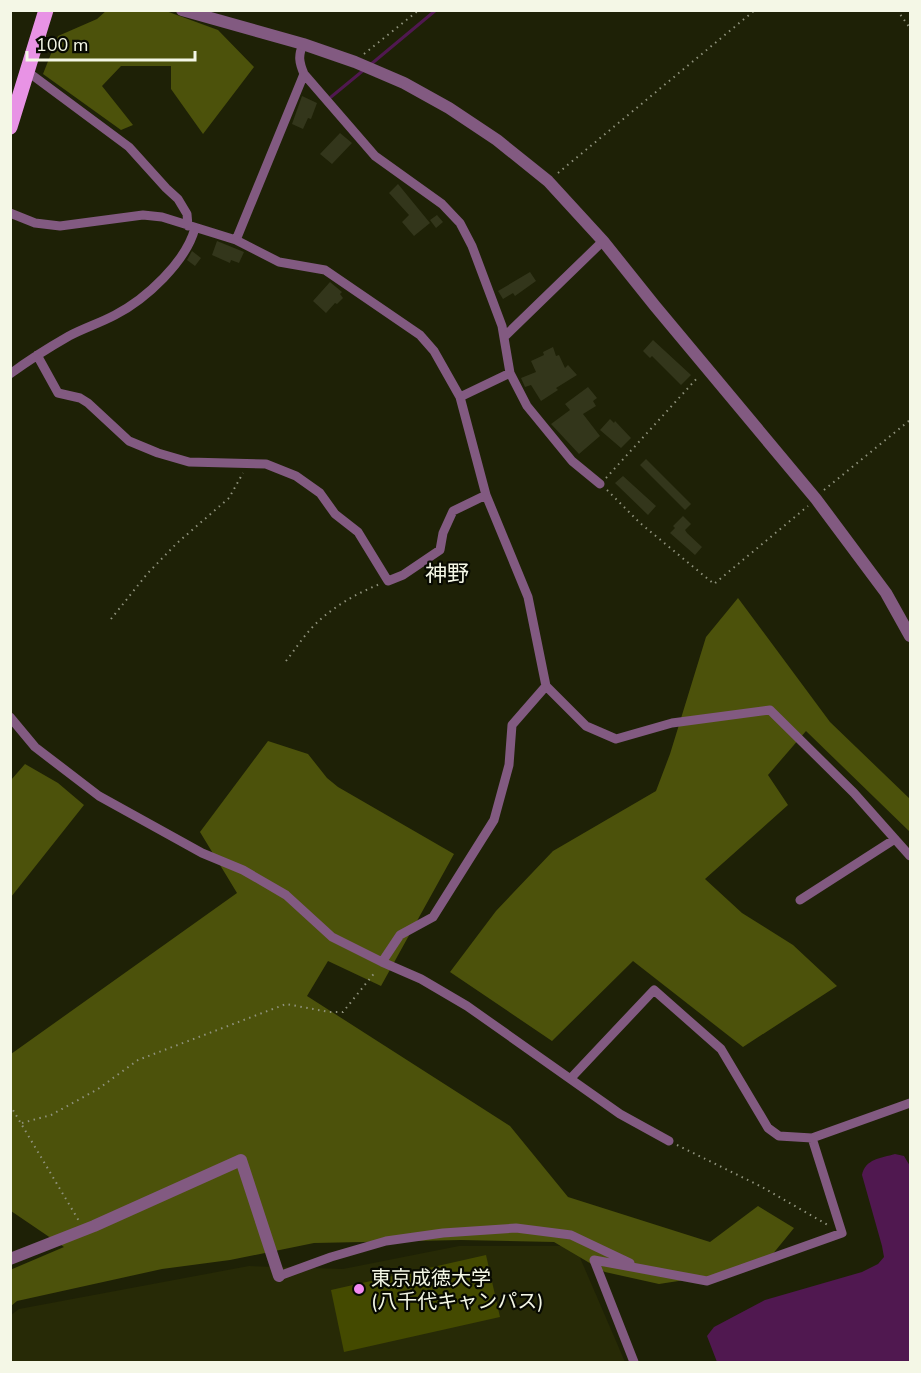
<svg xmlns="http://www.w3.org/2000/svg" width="921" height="1373" font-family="'Nunito Sans','Noto Sans JP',sans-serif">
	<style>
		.built { fill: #272a06 }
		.green { fill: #444a00 }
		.forest { fill: #4c520b }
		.water { fill: #501850 }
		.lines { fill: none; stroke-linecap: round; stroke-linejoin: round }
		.stream { stroke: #501850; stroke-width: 3 }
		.building { fill: #33361b }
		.path { stroke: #8f927c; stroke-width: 2; stroke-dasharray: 1.5 4.5; stroke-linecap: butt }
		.minor { stroke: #825a81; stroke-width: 9 }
		.tertiary { stroke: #825a81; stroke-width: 12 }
		.primary { stroke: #e893e5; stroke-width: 15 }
		.poi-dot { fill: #f38af1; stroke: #080a02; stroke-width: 2 }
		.labels { text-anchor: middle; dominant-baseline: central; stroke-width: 4.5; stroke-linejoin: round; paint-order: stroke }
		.poi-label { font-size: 20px; fill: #f4f7e6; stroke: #080a02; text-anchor: start }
		.quarter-label { font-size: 22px; fill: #f4f7e6; stroke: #080a02 }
	</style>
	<rect width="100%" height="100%" fill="#1e2106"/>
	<path class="built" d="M459 1246H575L625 1362H11V1315L19 1309 249 1266 343 1269Z"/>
	<path class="green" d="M486 1255 500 1317 344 1352 331 1290Z"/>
	<path class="forest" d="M107 10 166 11 218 30 254 67 203 134 171 89V66H121L102 86 133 125 121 130 43 74 58 36 97 19Z
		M738 598 830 722 910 799V832L806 731 768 775 788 805 705 879 742 913 793 945 837 986 743 1047 633 961 552 1041 450 972 496 911 553 851 656 791 670 754 706 637Z
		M268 741 308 754 327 778 338 787 454 854 381 986 328 961 307 996 510 1126 568 1197 710 1242 758 1206 794 1228 767 1261 724 1274 659 1284 605 1272 554 1242 461 1240 314 1243 230 1260 162 1269 17 1301 11 1306 10 1270 64 1247 11 1211V1054L237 893 200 832Z
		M25 764 58 783 84 805 11 897V780Z"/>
	<path class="water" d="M895 1154 904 1156 910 1166V1362H717L707 1336 714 1327 765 1300 862 1272 878 1264 884 1257 882 1246 862 1175C865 1159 881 1158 895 1154Z"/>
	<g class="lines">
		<path class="stream" d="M370 65 436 10
			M331 97 365 69"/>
	</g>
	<path class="building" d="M302 96 317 103 311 119 308 118 303 129 292 124Z
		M340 133 352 143 332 164 320 154Z
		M398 184 430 223 414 236 402 222 409 215 389 193Z
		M437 215 443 222 436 228 430 220Z
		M217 241 244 252 239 263 231 260 230 263 212 255Z
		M192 251 201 258 195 266 187 260Z
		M530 272 536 281 515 296 513 293 503 299 498 291Z
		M330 282 342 292 340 294 343 298 337 304 335 303 326 313 313 301Z
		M653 340 691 375 681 385 652 356 650 358 643 351Z
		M553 347 556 356 559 355 565 368 568 365 577 375 556 388 558 390 541 401 531 385 525 387 521 378 536 372 531 361 544 355 543 352Z
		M588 387 597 398 593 401 596 406 583 414 600 436 579 454 551 424 570 410 565 404Z
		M610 419 614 423 615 421 631 438 621 448 600 430Z
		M646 459 691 504 685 510 640 465Z
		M623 476 656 506 648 515 615 483Z
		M683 516 691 524 685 530 687 533 702 547 695 555 670 533 675 528 673 526Z"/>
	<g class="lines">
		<path class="path" d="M897 10 910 28
			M364 54 419 10
			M558 173 755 10
			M606 478 699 376
			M607 490 640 523 714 584 808 506
			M824 490 910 420
			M111 619 147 574 176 544 229 498 243 473
			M286 661C294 651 301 640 309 631 327 610 355 594 380 584
			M10 1105 79 1221
			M22 1123 51 1115 98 1089 138 1060 286 1004 329 1012H343L376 971
			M677 1145 762 1187 828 1225"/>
		<path class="minor" d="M303 44C298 56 299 62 304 74
			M28 72 129 147 166 188 178 199 187 214 188 226
			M10 213 35 223 60 226 143 215 162 217 236 240 279 262 325 270 420 335 434 351 460 397 486 495 528 597 546 686 512 725 509 765 494 820 433 917 400 935 382 962 421 979 467 1006 620 1114 669 1141
			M236 240 304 74 375 156 442 204 460 223 472 246 502 326 510 373 527 406 572 461 600 484
			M504 337 603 241
			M37 355 58 393 80 398 88 403 129 441 158 453 189 462 266 464 296 476 320 493 335 514 358 532 388 581 403 575 440 550 443 533 453 511 486 495
			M10 374C29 360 48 348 69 336 84 328 100 323 115 315 146 299 186 262 195 228
			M460 397 510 373
			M546 686 586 726 616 739 672 723 770 710 854 793 910 856
			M10 717 35 747 99 796 202 853 243 870 286 895 332 937 382 962
			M800 900 895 839
			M571 1078 654 990 721 1049 768 1128 779 1136 812 1138
			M279 1276 331 1257 386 1241 443 1233 516 1228 571 1235 630 1263
			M634 1362 594 1260 707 1281 842 1233 812 1138 910 1103"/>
		<path class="tertiary" d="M182 10 303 44 355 62 404 83 449 108 497 140 548 181 603 241 655 306 816 499 886 593 910 636
			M10 1259 94 1226 241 1160 279 1276"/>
		<path class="primary" d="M10 127 46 10"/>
	</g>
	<circle class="poi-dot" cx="359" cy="1289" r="6"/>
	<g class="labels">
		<g class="poi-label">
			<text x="371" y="1278">東京成徳大学<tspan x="371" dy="23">(八千代キャンパス)</tspan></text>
		</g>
		<g class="quarter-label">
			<text x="447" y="574">神野</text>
		</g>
	</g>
	<rect width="921" height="1373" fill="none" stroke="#f4f7e6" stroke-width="24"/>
	<path d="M27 51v9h168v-9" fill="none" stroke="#f4f7e6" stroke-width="3"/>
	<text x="36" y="51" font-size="18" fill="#f4f7e6" stroke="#080a02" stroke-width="4.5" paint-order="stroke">100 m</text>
</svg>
